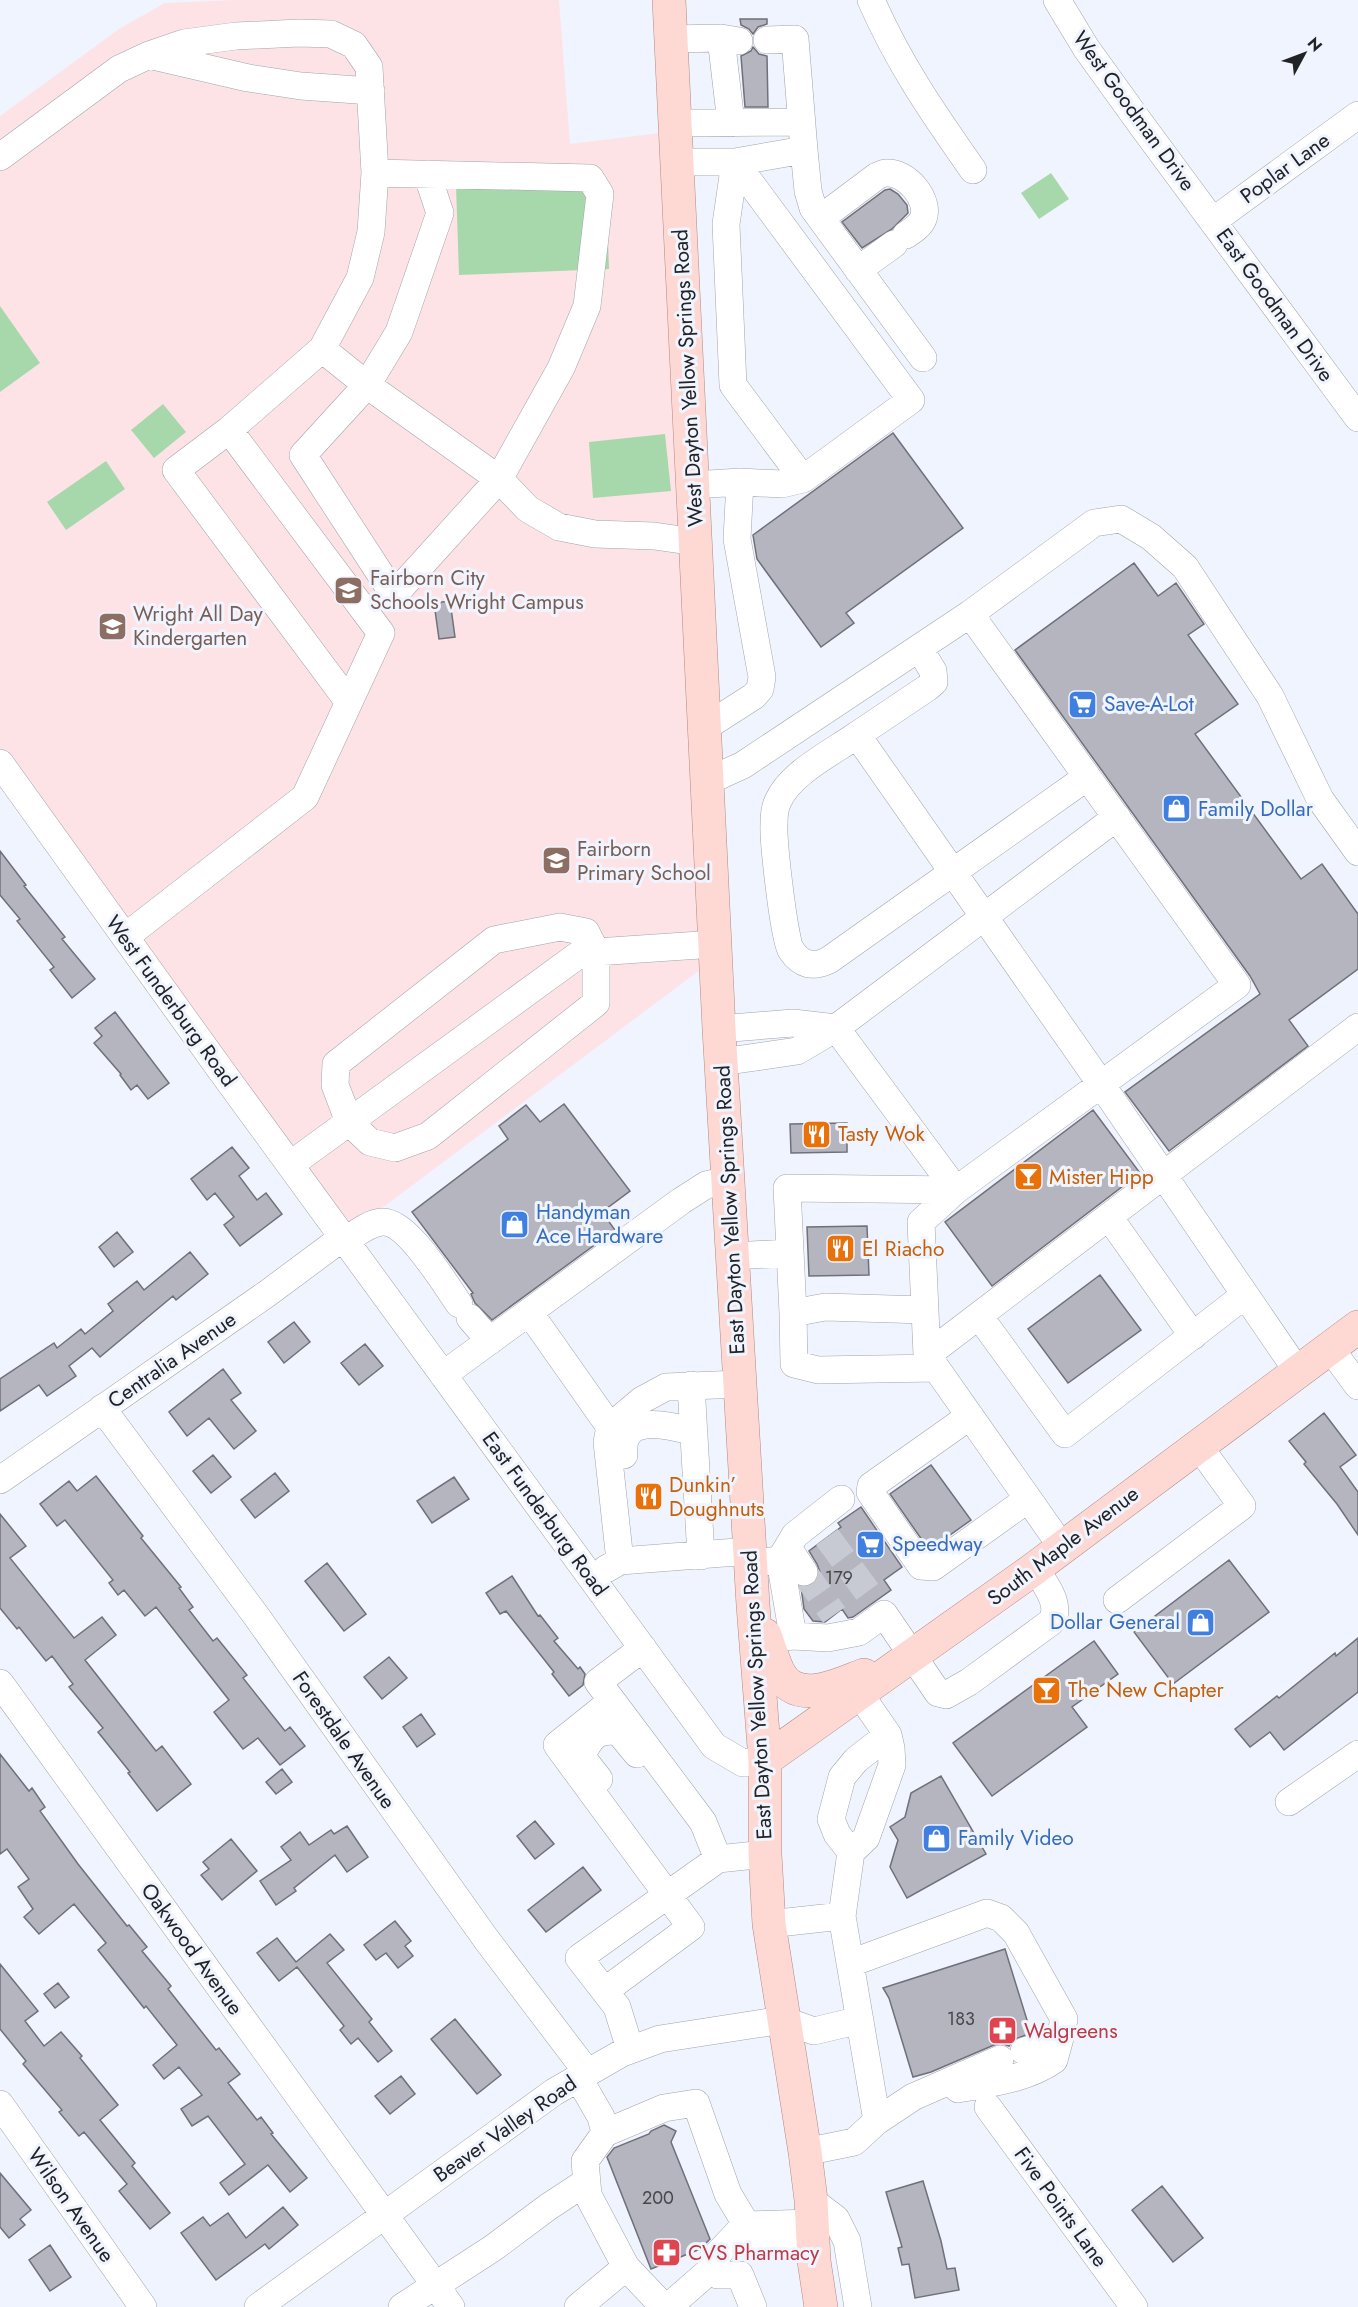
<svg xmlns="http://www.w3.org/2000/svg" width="1358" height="2307" font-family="Jost,sans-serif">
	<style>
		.education { fill: #fee3e6 }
		.green { fill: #a7d8ac }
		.building { fill: #b4b5be; stroke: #6f7079; stroke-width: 1.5 }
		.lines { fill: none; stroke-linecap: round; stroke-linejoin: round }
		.minor-tunnel { stroke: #c7cad3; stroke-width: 27; stroke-dasharray: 27 14; stroke-linecap: butt }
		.minor-casing { stroke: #a0a4ac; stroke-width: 28 }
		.major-casing { stroke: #b08884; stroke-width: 34 }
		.minor { stroke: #fff; stroke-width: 27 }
		.major { stroke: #fed9d3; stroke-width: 33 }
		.labels { text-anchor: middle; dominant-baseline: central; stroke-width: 6; stroke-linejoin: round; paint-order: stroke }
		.number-label { font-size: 18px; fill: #46484c }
		.street-label { font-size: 21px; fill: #212326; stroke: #f0f4fe }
		.education-label { font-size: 21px; fill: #785e54; stroke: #f0f4fe; text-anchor: start }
		.shop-label { font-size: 21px; fill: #366cbe; stroke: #f0f4fe; text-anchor: start }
		.food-label { font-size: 21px; fill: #c56008; stroke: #f0f4fe; text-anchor: start }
		.health-label { font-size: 21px; fill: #be3a42; stroke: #f0f4fe; text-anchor: start }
	</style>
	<rect width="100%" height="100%" fill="#f0f4fe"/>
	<path class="education" d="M233 0H559L570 144 676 131 716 958 342 1238 0 763V116L119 29 165 3Z"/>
	<path class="green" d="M1051 173 1069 199 1039 219 1021 193Z
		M606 180 609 269 459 275 456 186Z
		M0 306 40 363 0 392Z
		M163 404 186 432 154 458 131 430Z
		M665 434 671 491 593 498 589 442Z
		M106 461 125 489 66 530 47 502Z"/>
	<path class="building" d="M740 19H767V24L758 27 753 34 749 29 741 25Z
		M753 47 759 54 767 56 768 107H745L741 56 751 51Z
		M890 189 898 194 907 205 908 213 892 229 862 248 842 222 885 190Z
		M893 433 963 528 846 613 854 623 821 647 757 559 753 535Z
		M1134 563 1158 596 1176 583 1204 624 1188 635 1238 704 1195 734 1301 879 1322 864 1358 914V969L1289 1020 1308 1046 1169 1151 1125 1092 1260 994 1250 976 1015 650Z
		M450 601 455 637 439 639 434 603Z
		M0 851 26 885 24 886 65 937 62 939 95 979 72 998 50 970 54 967 17 921 20 919 0 895Z
		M115 1012 169 1083 148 1099 137 1085 131 1090 120 1075 121 1074 94 1043 102 1036 95 1028Z
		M564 1104 630 1191 602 1212 615 1230 492 1320 475 1303 471 1294 473 1293 412 1212 508 1139 499 1126 526 1105 540 1122Z
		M1093 1110 1140 1173 992 1286 945 1222Z
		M847 1123V1152L791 1153 790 1124Z
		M232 1147 249 1168 239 1176 257 1200 266 1193 282 1214 240 1246 224 1225 234 1217 215 1193 207 1200 191 1179Z
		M867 1226 869 1275 809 1276 807 1227Z
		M117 1232 133 1252 114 1267 99 1247Z
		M190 1252 208 1274 176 1300 173 1296 100 1357 92 1348 69 1366 76 1376 47 1396 39 1385 0 1411V1379L54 1343 57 1348 81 1329 85 1334 113 1311 108 1304 137 1281 144 1290Z
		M1100 1275 1141 1330 1068 1383 1028 1329Z
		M294 1322 310 1342 284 1363 268 1342Z
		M365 1344 383 1366 359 1385 341 1363Z
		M223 1369 241 1393 231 1400 256 1431 234 1449 209 1418 187 1436 169 1412Z
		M1324 1413 1356 1455 1340 1467 1358 1492V1535L1337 1504 1304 1464 1306 1462 1289 1441Z
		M213 1455 231 1477 211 1493 193 1471Z
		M931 1465 971 1520 929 1550 890 1494Z
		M275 1473 289 1491 255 1518 241 1500Z
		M96 1476 143 1536 141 1538 181 1587 179 1588 193 1607 189 1610 213 1641 217 1638 247 1675 243 1678 285 1731 290 1727 305 1746 280 1765 258 1738 243 1749 214 1712 229 1700 156 1607 145 1616 124 1590 118 1595 109 1583 113 1580 65 1520 57 1526 40 1504 69 1481 77 1491Z
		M454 1477 469 1499 432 1523 417 1501Z
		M861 1507 902 1567 884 1580 891 1590 853 1617 848 1618 842 1609 825 1622 813 1621 804 1609 801 1587 812 1585 818 1578 820 1572 817 1564 809 1551 841 1527 838 1523Z
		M0 1514 26 1546 10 1558 74 1638 102 1617 116 1635 85 1660 156 1751 162 1746 191 1784 157 1811 128 1773 130 1772 98 1732 103 1728 69 1687 73 1684 52 1656 46 1661 19 1627 17 1629 0 1608Z
		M1229 1560 1269 1612 1173 1684 1134 1632Z
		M327 1563 366 1614 344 1631 305 1581Z
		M512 1576 538 1616 540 1615 558 1638 554 1641 578 1669 580 1667 585 1674 583 1685 569 1696 552 1674 554 1672 506 1611 500 1614 486 1593Z
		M1358 1638V1692L1284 1750 1270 1732 1250 1747 1235 1729 1277 1696 1279 1698 1335 1653 1336 1656Z
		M1094 1641 1118 1674 1072 1707 1087 1727 992 1796 953 1743Z
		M389 1657 407 1678 382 1699 364 1677Z
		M421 1714 435 1734 417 1747 403 1727Z
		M0 1754 29 1791 32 1788 45 1807 40 1811 78 1864 127 1926 129 1925 147 1947 142 1951 171 1986 168 1989 216 2050 219 2048 240 2074 228 2083 257 2120 261 2117 273 2133 271 2134 307 2178 290 2192 268 2165 229 2195 220 2183 245 2164 208 2116 192 2126 181 2109 202 2095 179 2067 164 2079 153 2065 177 2045 146 2006 144 2008 98 1950 106 1943 74 1904 39 1934 24 1917 33 1909 18 1887 29 1879 7 1849 0 1854Z
		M282 1769 292 1782 276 1794 266 1782Z
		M941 1776 986 1854 907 1898 890 1867 898 1840 890 1827 905 1817 911 1793Z
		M535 1821 554 1844 535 1859 517 1836Z
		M347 1826 368 1857 347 1872 335 1855 294 1888 296 1891 276 1905 260 1881 291 1860 281 1847 300 1832 309 1845 331 1830 334 1834Z
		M231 1839 257 1871 222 1900 201 1875 209 1869 203 1862Z
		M583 1867 601 1890 546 1932 528 1910Z
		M395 1921 411 1941 405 1946 413 1956 398 1968 386 1953 376 1960 364 1945Z
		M330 1934 344 1950 327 1963 372 2019 369 2022 392 2051 378 2062 358 2038 351 2044 340 2030 344 2026 297 1967 279 1981 257 1953 277 1938 296 1962Z
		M1005 1949 1031 2033 1013 2040 1009 2046 1001 2043 994 2045 931 2072 913 2077 889 1998 883 1988Z
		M0 1964 38 2011 25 2021 44 2046 61 2032 82 2056 80 2058 118 2105 100 2120 135 2163 132 2166 170 2213 150 2229 119 2191 127 2184 84 2132 79 2136 59 2112 62 2110 23 2064 26 2061 0 2029Z
		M58 1983 69 1997 55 2008 44 1994Z
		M455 2019 501 2075 477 2094 431 2039Z
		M401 2076 415 2094 390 2114 375 2096Z
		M664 2125 676 2131 671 2142 710 2239 700 2249 651 2269 607 2157 614 2148 649 2134 651 2131Z
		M0 2173 31 2210 20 2219 25 2225 9 2238 0 2227Z
		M923 2181 941 2241 947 2269 955 2268 959 2290 915 2298 909 2264 902 2265 898 2248 902 2247 886 2192Z
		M1162 2186 1203 2238 1173 2262 1132 2210Z
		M283 2207 298 2225 269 2249 265 2244 216 2280 181 2233 203 2217 210 2226 228 2213 246 2238Z
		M50 2245 71 2277 50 2291 29 2260Z"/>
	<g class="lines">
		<path class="minor-tunnel" d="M827 1537 875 1602
			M804 1572 834 1615"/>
		<defs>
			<path id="minor" d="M871 0C899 64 933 113 973 170
				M1057 0 1086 48 1140 123 1358 418
				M721 38 731 123
				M671 39 721 38 739 41
				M767 40 795 39 804 150
				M149 55 248 78 301 86 371 91
				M675 123 801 122
				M0 157 119 69 149 55 184 43 236 36 299 33 331 34 354 45 369 67 375 173 371 232 360 278 322 349
				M677 162H735L804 150 808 191 813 208 923 358
				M735 162 726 224 733 385 803 479
				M427 174 440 213 399 332 367 385 303 455 394 595 499 479 528 509 559 527 595 534 654 536 696 542
				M821 218 877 176C880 175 883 173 886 173 906 171 931 200 923 219 920 226 912 231 906 235
				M1213 221 1358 115
				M858 270 894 244
				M229 430 176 470 348 701
				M694 485 740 482 782 484 803 479 911 400 735 162
				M970 614 1237 985 956 1190 921 1222 927 1355 1062 1547
				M919 648 933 671 934 682 927 688 857 735 1101 1084 1298 1372
				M704 728 754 696 760 689 762 677 737 539 740 482
				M857 735C833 752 790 773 778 801 775 807 774 817 774 824 773 840 784 940 791 950 801 965 813 968 829 960L1087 777
				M0 763 220 1069 714 1746 743 1763 765 1760
				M706 782 743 765 970 614 1094 523 1121 519 1151 537 1185 567 1270 696 1320 799 1358 852
				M560 927 586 932 596 952V1003L428 1136 395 1148 370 1142 349 1122 335 1085 336 1064 494 940Z
				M125 937 305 797 381 633 229 430 322 349 367 385 499 479 561 368 587 306 600 194 590 178 375 173
				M719 1029 793 1023 836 1028 956 1190
				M721 1062 797 1051 836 1028 1117 817
				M290 1165 581 953 715 944
				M1109 1217 1193 1336
				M345 1241C356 1234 368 1223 382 1222 407 1220 445 1284 459 1304
				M733 1256 789 1253
				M925 1310 825 1307 793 1313 794 1364 818 1370 936 1368
				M529 1312 610 1427
				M793 1313 787 1188 956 1190
				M979 1316 1065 1434 1245 1295
				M470 1318 490 1341
				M1330 1348 1358 1386
				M927 1355 1358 1027
				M443 1375 681 1201 706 1185 728 1180
				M691 1385 701 1556
				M102 1408 257 1617 486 1939 587 2072
				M970 1416 871 1486 870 1492 921 1566 933 1567 1028 1499
				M624 1455C620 1412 668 1425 694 1432
				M0 1480 268 1293 342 1238
				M788 1548 804 1572
				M780 1560 795 1535 841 1499
				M620 1561 607 1442 610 1427 642 1400 666 1387 740 1384
				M751 1563 780 1560 793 1636 774 1638
				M606 1569 620 1561 750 1551
				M1117 1600 1242 1506 1198 1445
				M793 1636 828 1638 859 1632 884 1614 938 1693 946 1695 969 1682 1051 1622C1063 1605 1044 1583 1035 1568
				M643 1648 598 1682 703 1822 718 1859
				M0 1683 451 2307
				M859 1693 888 1735 891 1748 892 1765 866 1838 851 1852 842 1916 877 2121
				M599 1779 581 1756C592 1736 595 1730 618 1731L637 1754
				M1289 1802 1358 1754
				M851 1852 837 1834 831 1819 842 1777 856 1760 888 1735
				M769 1924 842 1916
				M851 1963 987 1913 1001 1918 1016 1933 1064 2019 1060 2038 1049 2044 1024 2051
				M606 1990 691 1927 557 1745 612 1701
				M630 2049 617 2007 579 1958 718 1859 765 1854
				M578 2077 601 2117 605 2133
				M958 2089C991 2083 1027 2079 1054 2060L1060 2038
				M0 2104 143 2307
				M988 2107 1134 2307
				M805 2152 854 2142 877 2121 913 2097 1000 2059
				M811 2200 836 2219 847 2241 858 2307
				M258 2307 554 2092 622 2053 660 2039 783 2020 814 2031 860 2020
				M402 2307 493 2248 548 2207 586 2182
				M578 2307 626 2267
				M664 2307 626 2267 588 2195 585 2161 605 2133 664 2108 696 2103 728 2194 758 2244 813 2239
				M668 2307 714 2267
				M753 2307 740 2275H718L712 2260 745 2225 812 2223"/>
			<path id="major" d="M669 0 719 1029 753 1605 765 1760V1854L769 1924 805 2152 811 2200 814 2261 821 2307
				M765 1635C769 1647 773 1660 778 1671 796 1707 838 1685 864 1675
				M765 1760 1031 1571 1358 1327"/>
		</defs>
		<use href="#minor" class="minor-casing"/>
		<use href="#major" class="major-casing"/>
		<use href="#minor" class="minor"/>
		<use href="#major" class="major"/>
	</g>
	<defs>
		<symbol id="school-square" viewBox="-11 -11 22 22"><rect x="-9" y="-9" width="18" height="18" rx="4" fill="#8d6e63" stroke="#f0f4fe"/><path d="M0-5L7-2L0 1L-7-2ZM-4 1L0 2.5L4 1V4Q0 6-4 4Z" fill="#fff"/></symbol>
		<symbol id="supermarket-square" viewBox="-11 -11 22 22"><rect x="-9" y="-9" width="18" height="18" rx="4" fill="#3f7fe0" stroke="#f0f4fe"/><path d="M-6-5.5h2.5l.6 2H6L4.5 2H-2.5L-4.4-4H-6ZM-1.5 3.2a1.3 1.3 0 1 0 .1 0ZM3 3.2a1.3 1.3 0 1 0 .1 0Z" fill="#fff"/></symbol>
		<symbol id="shop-square" viewBox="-11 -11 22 22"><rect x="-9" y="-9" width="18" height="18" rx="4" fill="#3f7fe0" stroke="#f0f4fe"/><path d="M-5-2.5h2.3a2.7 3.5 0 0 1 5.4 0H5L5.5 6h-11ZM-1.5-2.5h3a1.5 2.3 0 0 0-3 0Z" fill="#fff"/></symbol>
		<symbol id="restaurant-square" viewBox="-11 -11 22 22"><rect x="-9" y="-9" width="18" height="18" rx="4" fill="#e8710a" stroke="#f0f4fe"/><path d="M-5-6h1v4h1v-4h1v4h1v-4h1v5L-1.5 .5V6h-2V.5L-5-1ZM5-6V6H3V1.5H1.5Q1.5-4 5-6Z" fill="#fff"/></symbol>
		<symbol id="bar-square" viewBox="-11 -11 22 22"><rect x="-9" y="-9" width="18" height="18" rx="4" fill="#e8710a" stroke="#f0f4fe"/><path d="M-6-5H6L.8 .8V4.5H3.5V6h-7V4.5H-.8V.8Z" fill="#fff"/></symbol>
		<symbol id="pharmacy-square" viewBox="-11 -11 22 22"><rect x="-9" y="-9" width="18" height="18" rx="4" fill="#e0444e" stroke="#f0f4fe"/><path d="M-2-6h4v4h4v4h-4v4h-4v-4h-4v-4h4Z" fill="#fff"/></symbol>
	</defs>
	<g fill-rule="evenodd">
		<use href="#school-square" x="332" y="574" width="33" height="33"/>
		<use href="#school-square" x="96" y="610" width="33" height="33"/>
		<use href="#supermarket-square" x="1066" y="688" width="33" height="33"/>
		<use href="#shop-square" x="1160" y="792" width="33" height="33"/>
		<use href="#school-square" x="540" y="844" width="33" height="33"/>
		<use href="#restaurant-square" x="800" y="1118" width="33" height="33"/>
		<use href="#bar-square" x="1012" y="1160" width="33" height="33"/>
		<use href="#shop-square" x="498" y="1208" width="33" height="33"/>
		<use href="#restaurant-square" x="824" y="1232" width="33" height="33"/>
		<use href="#restaurant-square" x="632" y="1480" width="33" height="33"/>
		<use href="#supermarket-square" x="854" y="1528" width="33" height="33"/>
		<use href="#shop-square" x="1184" y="1606" width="33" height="33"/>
		<use href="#bar-square" x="1030" y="1674" width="33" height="33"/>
		<use href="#shop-square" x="920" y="1822" width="33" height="33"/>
		<use href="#pharmacy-square" x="986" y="2014" width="33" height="33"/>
		<use href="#pharmacy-square" x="650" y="2236" width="33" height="33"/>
	</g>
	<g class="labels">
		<g class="number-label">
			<text x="839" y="1578">179</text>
			<text x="961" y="2019">183</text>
			<text x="658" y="2198">200</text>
		</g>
		<g class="street-label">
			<text transform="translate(1134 111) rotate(54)">West Goodman Drive</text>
			<text transform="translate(1285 168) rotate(-36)">Poplar Lane</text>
			<text transform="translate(1275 305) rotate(54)">East Goodman Drive</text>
			<text transform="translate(688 378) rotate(-93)">West Dayton Yellow Springs Road</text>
			<text transform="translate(171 1001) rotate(54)">West Funderburg Road</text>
			<text transform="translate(730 1210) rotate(-93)">East Dayton Yellow Springs Road</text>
			<text transform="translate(172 1360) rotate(-35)">Centralia Avenue</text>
			<text transform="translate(545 1514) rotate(54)">East Funderburg Road</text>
			<text transform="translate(1063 1546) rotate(-37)">South Maple Avenue</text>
			<text transform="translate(757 1695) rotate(-93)">East Dayton Yellow Springs Road</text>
			<text transform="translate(344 1740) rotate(55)">Forestdale Avenue</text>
			<text transform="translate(192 1949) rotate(54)">Oakwood Avenue</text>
			<text transform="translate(505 2129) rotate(-35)">Beaver Valley Road</text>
			<text transform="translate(71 2205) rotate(55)">Wilson Avenue</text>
			<text transform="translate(1061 2207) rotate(54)">Five Points Lane</text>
		</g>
		<g class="education-label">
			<text x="370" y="578">Fairborn City<tspan x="370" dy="24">Schools Wright Campus</tspan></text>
			<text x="133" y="614">Wright All Day<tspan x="133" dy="24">Kindergarten</tspan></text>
			<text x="577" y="849">Fairborn<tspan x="577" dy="24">Primary School</tspan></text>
		</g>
		<g class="shop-label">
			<text x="1104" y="704">Save-A-Lot</text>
			<text x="1198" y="809">Family Dollar</text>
			<text x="536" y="1212">Handyman<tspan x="536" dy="24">Ace Hardware</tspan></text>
			<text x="892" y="1544">Speedway</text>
			<text x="1180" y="1622" text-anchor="end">Dollar General</text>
			<text x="958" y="1838">Family Video</text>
		</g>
		<g class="food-label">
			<text x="838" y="1134">Tasty Wok</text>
			<text x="1049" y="1177">Mister Hipp</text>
			<text x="862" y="1249">El Riacho</text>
			<text x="669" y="1485">Dunkin’<tspan x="669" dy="24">Doughnuts</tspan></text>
			<text x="1068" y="1690">The New Chapter</text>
		</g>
		<g class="health-label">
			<text x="1024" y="2031">Walgreens</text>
			<text x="688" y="2253">CVS Pharmacy</text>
		</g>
	</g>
	<g transform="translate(1304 54) rotate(49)" stroke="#f0f4fe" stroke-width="4.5" paint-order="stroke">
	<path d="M0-4.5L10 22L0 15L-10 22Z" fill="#212326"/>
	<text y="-9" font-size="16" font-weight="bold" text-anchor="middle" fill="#212326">N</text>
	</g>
</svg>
